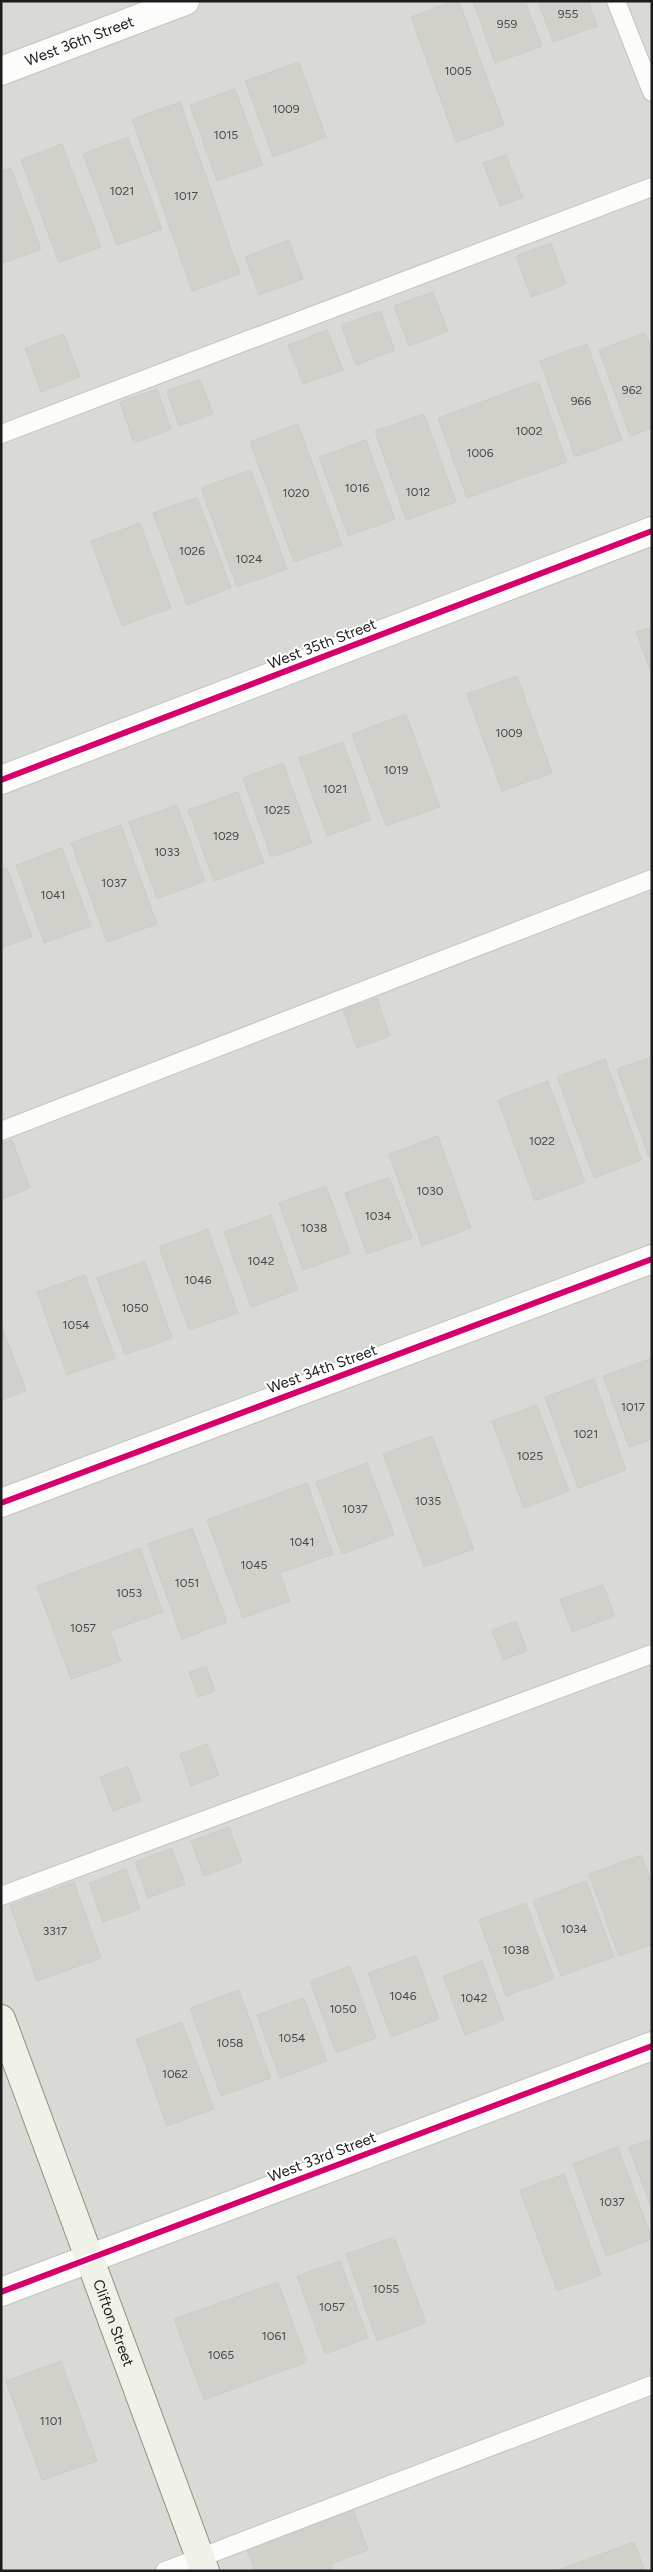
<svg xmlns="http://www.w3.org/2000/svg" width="653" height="2572" font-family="Figtree,sans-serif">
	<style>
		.residential { fill: #d9d9d6 }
		.building { fill: #d1d0cb; stroke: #cdccc6 }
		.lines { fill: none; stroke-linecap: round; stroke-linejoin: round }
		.lane-casing { stroke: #c3c3c0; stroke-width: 20 }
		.street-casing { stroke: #c3c3c0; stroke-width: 30 }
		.secondary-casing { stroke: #8e947d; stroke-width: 30 }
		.lane { stroke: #fcfcfb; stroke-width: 18 }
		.street { stroke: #fcfcfb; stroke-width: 28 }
		.secondary { stroke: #f0f2e9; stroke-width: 28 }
		.cycleway-casing { stroke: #fff; stroke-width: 9 }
		.cycleway { stroke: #d6006c; stroke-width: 6 }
		.labels { text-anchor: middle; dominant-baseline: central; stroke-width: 4; stroke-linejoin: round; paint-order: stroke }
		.number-label { font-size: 12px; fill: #494948 }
		.street-label { font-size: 15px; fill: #1c1c1c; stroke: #fff }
	</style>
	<rect width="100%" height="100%" fill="#eaeae4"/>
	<path class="residential" d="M1 1H652V2571H1Z"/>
	<path class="building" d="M454 1H459L504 125 456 142 411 17Z
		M473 1H525L542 46 495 63Z
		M538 1H588L597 26 553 42Z
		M299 62 326 137 273 157 245 81Z
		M235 89 263 165 217 181 190 105Z
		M180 102 240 274 192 291 132 119Z
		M128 137 162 229 117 245 83 154Z
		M62 144 101 247 59 263 21 160Z
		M506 155 523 198 500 206 483 163Z
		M11 168 41 249 1 264V171Z
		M289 240 303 279 259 295 245 257Z
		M551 243 566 284 531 297 516 256Z
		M433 292 448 331 409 346 394 306Z
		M380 311 395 350 356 365 341 325Z
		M327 330 343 370 303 384 288 345Z
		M645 333 652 351V428L630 436 599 350Z
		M64 334 80 377 41 392 25 348Z
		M587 344 622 440 575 457 540 361Z
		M200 379 213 414 179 426 167 391Z
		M538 381 567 462 467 498 438 418Z
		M157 389 171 429 134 443 120 402Z
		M424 414 456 502 406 520 375 431Z
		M298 424 342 545 294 562 250 442Z
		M366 440 395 519 348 536 319 457Z
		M251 470 287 569 237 587 201 488Z
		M197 497 231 588 187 605 153 513Z
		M140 523 171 608 122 626 91 541Z
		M652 627V674L636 632Z
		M517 676 552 773 502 791 467 694Z
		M406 714 440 807 386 826 352 734Z
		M343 742 371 820 327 836 299 758Z
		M283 763 312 843 271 857 243 778Z
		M238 792 264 863 214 881 188 810Z
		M177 805 205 881 157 899 129 822Z
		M121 825 157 924 107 942 71 843Z
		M62 848 91 926 44 943 16 865Z
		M7 868 32 937 1 948V870Z
		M377 998 390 1036 357 1048 343 1010Z
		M652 1057V1155L649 1157 617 1069Z
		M605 1059 642 1160 594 1178 557 1077Z
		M548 1081 585 1182 535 1201 498 1100Z
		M438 1136 471 1228 422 1246 389 1154Z
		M12 1140 30 1188 1 1199V1144Z
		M389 1177 412 1238 367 1254 345 1193Z
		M326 1186 350 1253 303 1270 279 1203Z
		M271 1215 298 1290 251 1307 224 1232Z
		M208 1229 238 1313 189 1330 159 1247Z
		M145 1261 172 1338 125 1355 97 1278Z
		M85 1275 115 1358 67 1375 37 1292Z
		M1 1324 26 1391 1 1400Z
		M652 1358V1439L629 1447 603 1376Z
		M594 1379 626 1470 578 1488 545 1397Z
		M537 1405 569 1491 524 1508 492 1421Z
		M432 1436 474 1549 424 1567 383 1454Z
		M367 1463 394 1535 342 1554 316 1482Z
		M307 1483 333 1554 280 1573 290 1601 243 1618 207 1520Z
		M192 1528 227 1622 182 1639 148 1544Z
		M140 1548 163 1612 110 1631 121 1661 71 1679 37 1586Z
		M603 1585 615 1616 572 1632 560 1599Z
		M516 1621 527 1651 503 1660 492 1630Z
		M206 1666 215 1691 198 1697 189 1672Z
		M207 1744 219 1775 191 1786 180 1754Z
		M128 1766 141 1801 113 1811 100 1777Z
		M229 1827 242 1862 204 1876 191 1841Z
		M172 1848 185 1884 148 1898 135 1862Z
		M641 1855 652 1883V1944L619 1956 589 1874Z
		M126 1869 140 1909 103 1922 89 1883Z
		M586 1881 614 1957 561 1976 533 1901Z
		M74 1882 101 1958 37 1981 10 1905Z
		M526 1903 554 1979 506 1996 479 1920Z
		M416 1956 439 2019 391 2037 368 1973Z
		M482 1961 504 2020 465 2035 443 1976Z
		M350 1966 376 2038 336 2053 310 1981Z
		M239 1990 271 2078 221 2096 190 2008Z
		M304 1998 327 2061 280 2078 257 2015Z
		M182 2022 214 2109 167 2126 136 2039Z
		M652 2139V2210L629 2147Z
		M618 2147 652 2239 606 2256 573 2164Z
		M564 2174 601 2275 557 2291 520 2190Z
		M394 2237 426 2323 377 2341 346 2254Z
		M340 2261 368 2338 325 2354 297 2276Z
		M278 2282 307 2362 204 2400 174 2319Z
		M61 2361 97 2461 42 2480 6 2381Z
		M352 2506 368 2550 331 2564 333 2571H255L245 2544Z
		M634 2542 645 2571H555Z"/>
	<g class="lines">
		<defs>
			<path id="lane" d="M616 1 652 92
				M1 434 652 187
				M1 1131 652 879
				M1 1896 652 1654
				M165 2571 652 2385"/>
			<g id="street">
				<path id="s1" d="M1 71 185 1"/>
				<path d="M1 780 652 531"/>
				<path d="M1 1503 652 1259"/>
				<path d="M1 2292 652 2046"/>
			</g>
			<g id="secondary">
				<path id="s2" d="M1 2019 205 2571"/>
			</g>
		</defs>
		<use href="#lane" class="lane-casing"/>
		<use href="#street" class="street-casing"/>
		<use href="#secondary" class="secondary-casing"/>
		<use href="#lane" class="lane"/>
		<use href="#street" class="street"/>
		<use href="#secondary" class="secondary"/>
		<defs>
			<path id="cycleway" d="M1 780 652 531
				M1 1503 652 1259
				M1 2292 652 2046"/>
		</defs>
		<use href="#cycleway" class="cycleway-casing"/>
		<use href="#cycleway" class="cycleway"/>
	</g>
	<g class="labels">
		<g class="number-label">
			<text x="568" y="14">955</text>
			<text x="507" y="24">959</text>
			<text x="458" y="71">1005</text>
			<text x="286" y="109">1009</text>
			<text x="226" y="135">1015</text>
			<text x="122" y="191">1021</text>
			<text x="186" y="196">1017</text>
			<text x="632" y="390">962</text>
			<text x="581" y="401">966</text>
			<text x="529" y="431">1002</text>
			<text x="480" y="453">1006</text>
			<text x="357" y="488">1016</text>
			<text x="418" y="492">1012</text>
			<text x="296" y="493">1020</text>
			<text x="192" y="551">1026</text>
			<text x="249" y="559">1024</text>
			<text x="509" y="733">1009</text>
			<text x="396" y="770">1019</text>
			<text x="335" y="789">1021</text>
			<text x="277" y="810">1025</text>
			<text x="226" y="836">1029</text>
			<text x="167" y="852">1033</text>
			<text x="114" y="883">1037</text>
			<text x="53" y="895">1041</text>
			<text x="542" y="1141">1022</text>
			<text x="430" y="1191">1030</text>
			<text x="378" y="1216">1034</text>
			<text x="314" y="1228">1038</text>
			<text x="261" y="1261">1042</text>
			<text x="198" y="1280">1046</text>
			<text x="135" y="1308">1050</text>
			<text x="76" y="1325">1054</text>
			<text x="633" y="1407">1017</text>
			<text x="586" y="1434">1021</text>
			<text x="530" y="1456">1025</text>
			<text x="428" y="1501">1035</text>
			<text x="355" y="1509">1037</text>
			<text x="302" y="1542">1041</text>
			<text x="254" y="1565">1045</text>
			<text x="187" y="1583">1051</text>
			<text x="129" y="1593">1053</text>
			<text x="83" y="1628">1057</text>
			<text x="574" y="1929">1034</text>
			<text x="55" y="1931">3317</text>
			<text x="516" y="1950">1038</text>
			<text x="403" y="1996">1046</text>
			<text x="474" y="1998">1042</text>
			<text x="343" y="2009">1050</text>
			<text x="292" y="2038">1054</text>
			<text x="230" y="2043">1058</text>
			<text x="175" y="2074">1062</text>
			<text x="612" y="2202">1037</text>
			<text x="386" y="2289">1055</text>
			<text x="332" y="2307">1057</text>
			<text x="274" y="2336">1061</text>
			<text x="221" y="2355">1065</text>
			<text x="51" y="2421">1101</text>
		</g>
		<g class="street-label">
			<text stroke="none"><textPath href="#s1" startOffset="84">West 36th Street</textPath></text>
			<text transform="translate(322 644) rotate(-21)">West 35th Street</text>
			<text transform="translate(322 1369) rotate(-20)">West 34th Street</text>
			<text transform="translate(322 2157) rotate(-21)">West 33rd Street</text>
			<text stroke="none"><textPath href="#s2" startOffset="324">Clifton Street</textPath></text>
		</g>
	</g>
	<rect width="653" height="2572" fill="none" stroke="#1c1c1c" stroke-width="5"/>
</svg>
